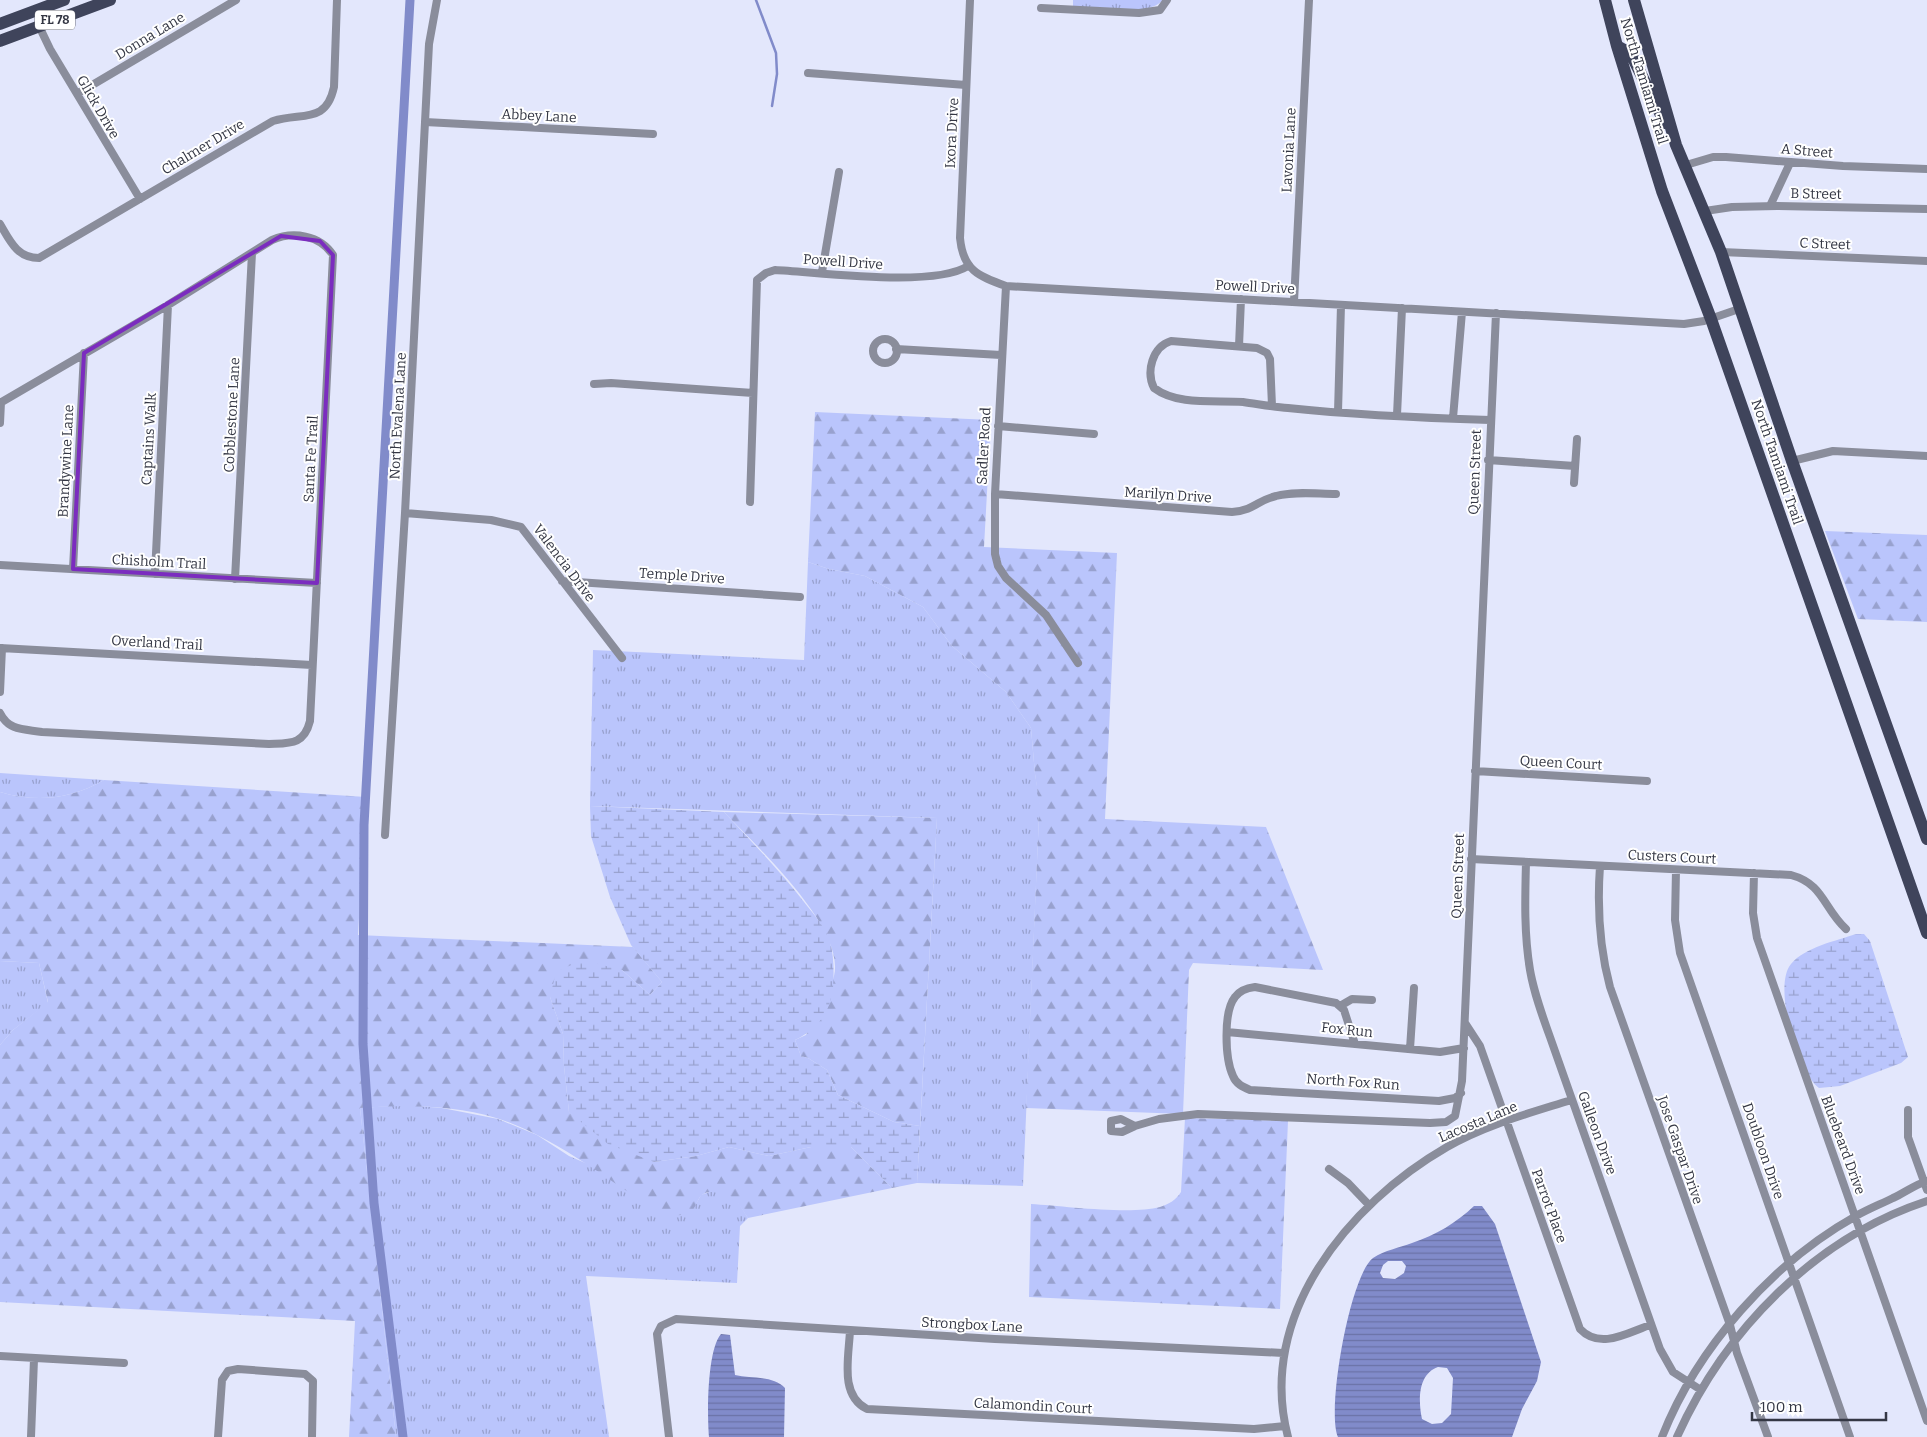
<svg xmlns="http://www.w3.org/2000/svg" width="1927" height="1437" font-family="Bitter,serif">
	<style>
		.grass { fill: url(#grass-tufts) }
		.forest { fill: url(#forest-firs) }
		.wetland { fill: url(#wetland-marsh) }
		.water { fill: url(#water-rules); fill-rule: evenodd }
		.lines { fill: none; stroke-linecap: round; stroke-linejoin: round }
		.stream { stroke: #818bca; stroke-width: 2.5 }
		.canal { stroke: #818bca; stroke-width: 9 }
		.minor { stroke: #8a8d9b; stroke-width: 8 }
		.primary { stroke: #3f445b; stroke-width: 12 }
		.marked { fill: none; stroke: #7b2cbf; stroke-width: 4; stroke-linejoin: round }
		.labels { text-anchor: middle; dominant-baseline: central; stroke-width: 4; stroke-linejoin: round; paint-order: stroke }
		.shield { fill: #fff; stroke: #71737c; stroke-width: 1 }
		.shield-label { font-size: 12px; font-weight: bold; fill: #343744 }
		.street-label { font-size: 14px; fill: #343744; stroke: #fff }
	</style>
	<defs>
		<pattern id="grass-tufts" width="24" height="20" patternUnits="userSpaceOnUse" patternTransform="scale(1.25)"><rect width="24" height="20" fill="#bac5fc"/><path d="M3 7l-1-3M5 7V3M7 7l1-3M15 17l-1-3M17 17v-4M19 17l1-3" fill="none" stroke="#98a1ce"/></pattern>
		<pattern id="forest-firs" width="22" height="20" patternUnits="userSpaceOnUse" patternTransform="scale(1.25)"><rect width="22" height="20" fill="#bac5fc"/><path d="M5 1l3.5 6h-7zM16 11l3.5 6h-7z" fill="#98a1ce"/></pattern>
		<pattern id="wetland-marsh" width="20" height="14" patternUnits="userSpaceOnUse" patternTransform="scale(1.25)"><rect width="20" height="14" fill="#bac5fc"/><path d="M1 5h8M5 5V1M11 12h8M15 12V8" fill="none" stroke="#98a1ce"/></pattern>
		<pattern id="water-rules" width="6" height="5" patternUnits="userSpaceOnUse" patternTransform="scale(1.25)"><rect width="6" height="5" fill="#818bca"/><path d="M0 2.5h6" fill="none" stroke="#6a72a6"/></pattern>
	</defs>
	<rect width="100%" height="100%" fill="#e3e7fc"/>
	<path class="grass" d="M1073 0H1163C1147 18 1096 8 1073 7Z
		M808 562 829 569 865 576 923 607 952 646 1006 692 1031 728 1035 774 1042 816H1039L1023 1186 917 1183 937 818 590 806 593 650 804 660Z
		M0 773 104 780C71 799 37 803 0 792Z
		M0 961 39 963 48 1003 13 1030 0 1045Z
		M405 1105 442 1108 498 1119 537 1135 569 1156 693 1209 701 1195 709 1192H725L736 1199 748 1218 740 1226 737 1283 586 1276 609 1437H396L360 1108Z"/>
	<path class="forest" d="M815 412 991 420 984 547 1117 553 1105 819 1266 827 1323 970 1193 963 1189 970 1183 1114 1026 1108 1039 816H1041L1035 774 1031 728 1006 692 952 646 923 607 865 576 829 569 808 562Z
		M1825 531 1927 535V622L1858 619Z
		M104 780 366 797 358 935 633 947 662 982 650 995 622 970 550 997 563 1034 564 1066 569 1112 654 1162 696 1156 729 1147 769 1156 811 1147H851L892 1188 748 1218C739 1205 734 1193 717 1192 712 1192 706 1191 702 1195 698 1198 697 1204 694 1208 686 1218 672 1215 661 1214 611 1182 552 1135 496 1118 452 1105 406 1105 360 1108L396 1437H349L355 1321 0 1302V1045L13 1030 48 1002 39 963 0 961V792C37 803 71 799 104 780Z
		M724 812 937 818 920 1126 894 1122 838 1095 827 1070 808 1058 801 1056 795 1040 806 1035C814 1018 829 995 834 976 846 928 755 845 724 812Z
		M1185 1118 1288 1121 1280 1309 1029 1297 1031 1204C1064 1206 1131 1215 1160 1207 1169 1204 1176 1200 1181 1192Z"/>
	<path class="wetland" d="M590 806 724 812C753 843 782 873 808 907 816 917 826 929 830 942 834 956 834 973 833 988 830 1012 818 1029 795 1040L801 1056 808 1058 827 1070 838 1095 894 1122 920 1126 917 1183 892 1188 851 1147H811L769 1156 729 1147 696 1156 654 1162 608 1144 569 1112 564 1066 563 1034 550 997 556 972 582 960 622 970 650 995 662 982 631 945 610 897 591 836Z
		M1856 934H1864L1870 941 1908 1057 1901 1063 1840 1086 1819 1088C1798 1073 1772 986 1791 964 1805 947 1836 941 1856 934Z"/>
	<path class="water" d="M1474 1206H1482L1495 1224 1541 1362 1537 1381 1522 1409 1512 1437H1338C1326 1411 1350 1275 1373 1258 1385 1250 1399 1248 1412 1243 1436 1235 1456 1223 1474 1206ZM1388 1261H1402L1406 1266 1404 1273 1395 1279 1383 1278 1380 1273 1383 1265ZM1438 1367 1447 1368 1453 1378 1451 1414 1442 1423 1432 1424 1422 1419C1418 1400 1418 1374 1438 1367Z
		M721 1334 730 1335 735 1375C751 1379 773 1375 785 1388L784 1437H709C707 1415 707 1350 721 1334Z"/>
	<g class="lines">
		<path class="stream" d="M756 0 776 53 777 74 772 106"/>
		<path class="canal" d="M403 1437 374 1203 363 1044 364 825 410 0"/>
		<path class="minor" d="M970 0 960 238C963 270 978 276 1006 286L1684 324 1704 321 1739 309
			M1041 8 1139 13 1160 10 1167 0
			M39 26 50 49 140 199
			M808 73 966 85
			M77 94 236 0
			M425 122 653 134
			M1686 165 1713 157H1726L1843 166 1927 169
			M1770 206 1790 163
			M1705 211 1732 207 1777 206 1927 209
			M0 224C10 241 17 258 39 258L273 121C303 112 326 124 334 87L337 0
			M1721 252 1927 261
			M822 272 839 172
			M1006 286 995 494V554L998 566 1006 578 1046 615 1078 663
			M1294 302 1309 0
			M873 351a12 12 0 1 1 24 0a12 12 0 1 1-24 0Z
			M1239 346 1241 299
			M896 349 1001 355
			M594 384 611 383 753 393
			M0 403 168 305 272 240C293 231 320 235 333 255L310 721C304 745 290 743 269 744L42 732C24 729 9 731 0 713
			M1272 406 1270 359 1267 353 1257 348 1171 341C1152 347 1146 372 1154 388 1178 406 1215 400 1243 402 1258 404 1273 407 1288 408 1355 415 1423 418 1490 420
			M1338 412 1341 305
			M1397 415 1402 308
			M1453 418 1462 312
			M0 423 1 402
			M998 426 1094 434
			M1488 460 1575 466
			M1792 461 1833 451 1927 456
			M1574 483 1577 439
			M995 494 1232 512C1255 510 1258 500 1276 496 1295 491 1317 494 1336 494
			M750 502 757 280 766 273 775 270C818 272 934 288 968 266
			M405 513 491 520 521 527 622 658
			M0 565 317 583
			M73 569 84 353
			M155 574 168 305
			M235 579 252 253
			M562 581 800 597
			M0 648 312 665
			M0 692 2 648
			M1475 771 1647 781
			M385 835 405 513 429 44 437 0
			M1471 859 1791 875C1824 884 1823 908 1846 929
			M1526 862C1525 899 1524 934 1530 970 1534 993 1542 1015 1550 1037L1660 1349 1673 1372 1701 1390
			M1600 866C1597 908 1599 946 1610 987L1730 1325 1737 1353 1768 1437
			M1676 870 1675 920 1680 953 1850 1437
			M1754 873 1753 913 1757 938 1927 1421
			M1340 1006 1352 999 1372 1000
			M1465 1023 1480 1046 1580 1329C1600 1350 1627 1333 1650 1325
			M1227 1032 1440 1052 1464 1048
			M1355 1044 1344 1010 1336 1003 1255 987C1247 988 1240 990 1235 997 1223 1012 1225 1059 1233 1076 1236 1084 1243 1087 1250 1090L1439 1101 1455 1098 1461 1093
			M1410 1049 1414 988
			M1908 1110V1137L1927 1190
			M1121 1119 1135 1126 1122 1132 1111 1131V1121Z
			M1135 1126 1159 1119 1198 1114 1430 1123 1446 1122 1455 1116 1462 1081 1496 313
			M1329 1169 1348 1183 1369 1205
			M850 1330C849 1357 839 1395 867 1409L1254 1429 1285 1426
			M0 1356 124 1363
			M31 1437 34 1359
			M218 1437 222 1380 228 1371 238 1369 305 1374 313 1381 312 1437
			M669 1437 657 1334 661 1326 676 1319 995 1339 1283 1353
			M1288 1437C1256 1316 1348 1204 1447 1147 1485 1125 1530 1113 1571 1100
			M1662 1437C1697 1348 1772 1263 1856 1216 1868 1209 1881 1204 1893 1198 1904 1193 1916 1184 1927 1181
			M1677 1437C1725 1330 1815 1238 1927 1201"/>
		<path class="primary" d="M1605 0 1617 46 1662 191 1711 319 1927 933
			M1634 0 1676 145 1721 252 1792 461 1927 839
			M0 24 64 0
			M0 41 110 0
			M1617 46 1631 54 1665 123"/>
	</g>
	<path class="marked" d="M281 236 320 241 333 255 317 583 73 569 84 353Z"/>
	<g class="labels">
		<rect class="shield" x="35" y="10.5" width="40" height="19" rx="4"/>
		<g class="shield-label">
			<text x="55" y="20">FL 78</text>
		</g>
		<g class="street-label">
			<text transform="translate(150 36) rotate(-31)">Donna Lane</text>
			<text transform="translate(1644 81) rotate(73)">North Tamiami Trail</text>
			<text transform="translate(98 107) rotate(60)">Glick Drive</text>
			<text transform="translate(539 116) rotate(3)">Abbey Lane</text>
			<text transform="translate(952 133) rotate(-87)">Ixora Drive</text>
			<text transform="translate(203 147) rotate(-31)">Chalmer Drive</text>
			<text transform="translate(1289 150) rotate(-87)">Lavonia Lane</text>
			<text transform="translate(1807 151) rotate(5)">A Street</text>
			<text transform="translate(1816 194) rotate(1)">B Street</text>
			<text transform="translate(1825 244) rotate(2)">C Street</text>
			<text transform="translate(843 262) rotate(4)">Powell Drive</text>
			<text transform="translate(1255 287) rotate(3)">Powell Drive</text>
			<text transform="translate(232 415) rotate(-87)">Cobblestone Lane</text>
			<text transform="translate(398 416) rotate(-87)">North Evalena Lane</text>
			<text transform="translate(149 439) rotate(-87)">Captains Walk</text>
			<text transform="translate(984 446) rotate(-87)">Sadler Road</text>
			<text transform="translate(311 459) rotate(-87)">Santa Fe Trail</text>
			<text transform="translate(66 461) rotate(-87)">Brandywine Lane</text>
			<text transform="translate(1777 462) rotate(71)">North Tamiami Trail</text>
			<text transform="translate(1475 472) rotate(-88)">Queen Street</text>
			<text transform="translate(1168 495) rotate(4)">Marilyn Drive</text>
			<text transform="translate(159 562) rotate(3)">Chisholm Trail</text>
			<text transform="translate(564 563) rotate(53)">Valencia Drive</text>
			<text transform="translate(682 576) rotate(4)">Temple Drive</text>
			<text transform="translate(157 643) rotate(3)">Overland Trail</text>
			<text transform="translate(1561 763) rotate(3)">Queen Court</text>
			<text transform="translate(1672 857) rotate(3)">Custers Court</text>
			<text transform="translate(1458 876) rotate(-88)">Queen Street</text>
			<text transform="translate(1347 1030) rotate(6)">Fox Run</text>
			<text transform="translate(1353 1082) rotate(4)">North Fox Run</text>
			<text transform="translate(1478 1122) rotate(-23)">Lacosta Lane</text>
			<text transform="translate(1597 1133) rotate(70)">Galleon Drive</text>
			<text transform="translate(1843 1145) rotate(70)">Bluebeard Drive</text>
			<text transform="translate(1680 1150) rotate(71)">Jose Gaspar Drive</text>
			<text transform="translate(1763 1151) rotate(71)">Doubloon Drive</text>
			<text transform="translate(1549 1206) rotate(70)">Parrot Place</text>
			<text transform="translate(972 1325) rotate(3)">Strongbox Lane</text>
			<text transform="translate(1033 1406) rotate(3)">Calamondin Court</text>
		</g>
	</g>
	<path d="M1752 1412v8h134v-8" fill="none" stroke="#343744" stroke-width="2.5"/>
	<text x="1760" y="1412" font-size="15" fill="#343744" stroke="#ffffff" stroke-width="4" paint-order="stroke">100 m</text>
</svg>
